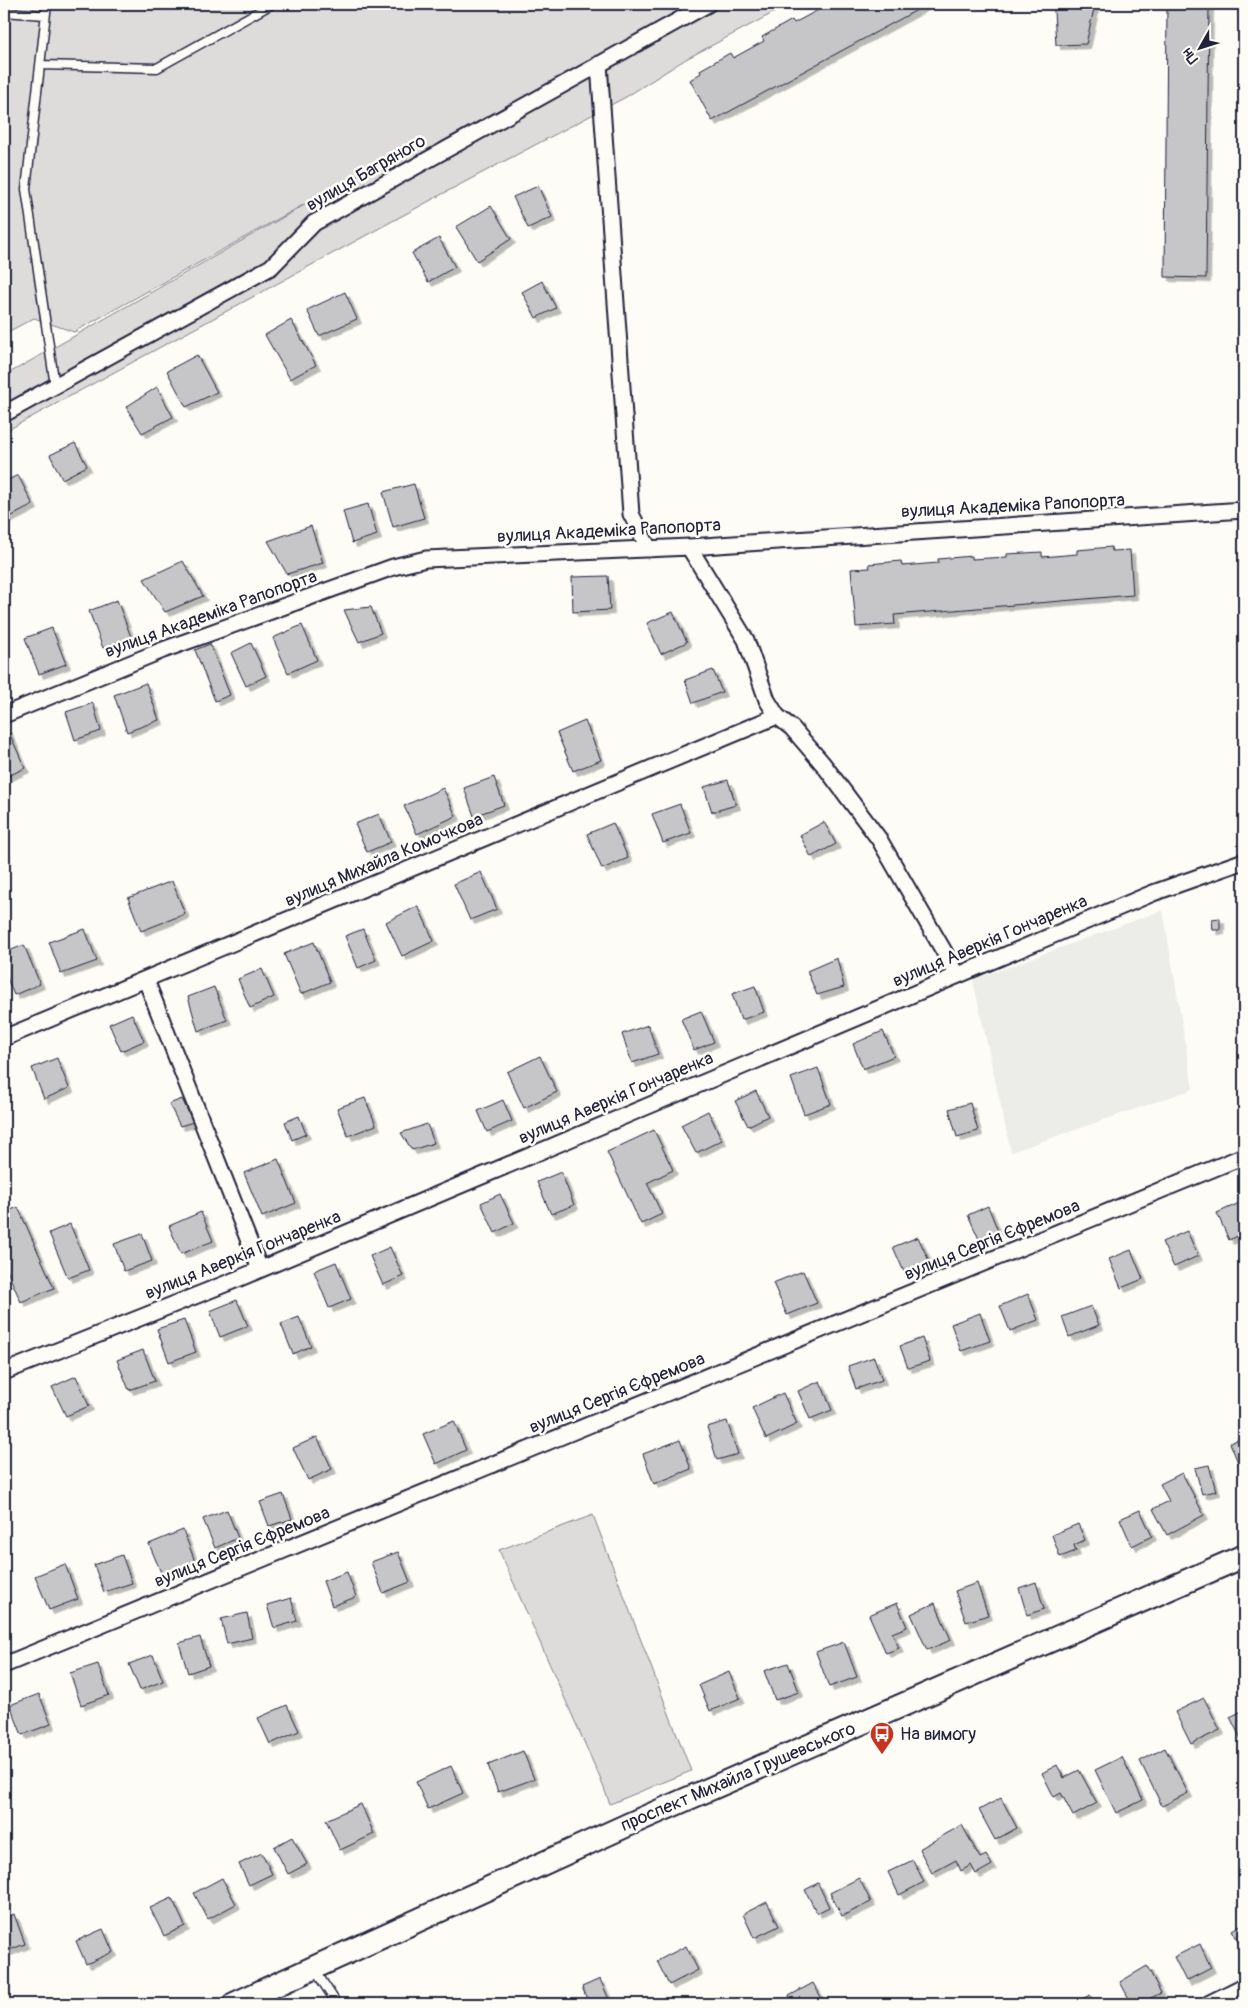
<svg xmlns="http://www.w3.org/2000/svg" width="1248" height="2008" font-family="Pangolin,sans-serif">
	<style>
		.built { fill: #ecece9 }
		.green { fill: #dddcdb; stroke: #807f8b }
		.building { fill: #c6c6c8; stroke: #22223b; filter: url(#shadow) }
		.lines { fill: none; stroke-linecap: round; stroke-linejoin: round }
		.lane-casing { stroke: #22223b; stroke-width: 11 }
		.street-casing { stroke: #22223b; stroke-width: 19 }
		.secondary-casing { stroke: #22223b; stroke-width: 26 }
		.lane { stroke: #fdfcf7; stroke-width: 8 }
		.street { stroke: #fdfcf7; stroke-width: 15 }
		.secondary { stroke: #fdfcf7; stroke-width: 22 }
		.labels { text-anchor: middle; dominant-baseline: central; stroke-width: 5; stroke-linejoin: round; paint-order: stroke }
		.street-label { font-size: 18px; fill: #22223b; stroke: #fdfcf7 }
		.poi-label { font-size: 18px; fill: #22223b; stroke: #fdfcf7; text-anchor: start }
	</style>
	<defs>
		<filter id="shadow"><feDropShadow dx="4.5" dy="4.5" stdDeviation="0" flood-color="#0004"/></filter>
	</defs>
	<rect width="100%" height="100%" fill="#fdfcf7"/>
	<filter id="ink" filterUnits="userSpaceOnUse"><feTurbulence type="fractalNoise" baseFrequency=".02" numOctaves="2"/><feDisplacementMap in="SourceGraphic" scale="10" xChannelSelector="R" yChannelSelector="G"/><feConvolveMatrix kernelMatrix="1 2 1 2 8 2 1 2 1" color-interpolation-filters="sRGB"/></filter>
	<g filter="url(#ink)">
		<path class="built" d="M1163 910 1193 1089 1011 1152 973 980Z"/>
		<path class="green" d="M4 4H790L686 59 626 97 446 192 4 432V376L368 169 74 332 34 318 4 334Z
			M593 1515 691 1771 610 1804 600 1778 499 1550Z"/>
		<path class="building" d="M820 4H928L712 121 690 80 701 73 700 70 730 53 733 58 764 41 762 37 792 20 794 23 822 8Z
			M1050 4H1095L1086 44 1056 45 1054 11Z
			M1167 4H1209L1206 278 1165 277Z
			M538 186 552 217 528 228 513 197Z
			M491 206 511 239 477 261 456 227Z
			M439 238 455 267 428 282 412 253Z
			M542 281 556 308 536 318 522 292Z
			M345 292 357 319 319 336 307 310Z
			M291 320 316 365 290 379 265 335Z
			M197 355 217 392 186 407 167 371Z
			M157 387 173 417 142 433 126 407Z
			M75 443 87 466 62 479 50 455Z
			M18 475 33 505 4 520V482Z
			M414 484 424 518 393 527 383 492Z
			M368 504 377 535 352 543 343 511Z
			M311 526 323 563 287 574 268 541Z
			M1111 547 1112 551 1130 550 1133 595 894 615 895 624 856 627 851 569 870 568 869 564 901 561 902 566 938 563V559L972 556V559L1007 557V554L1042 552V557L1077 554V550Z
			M183 561 203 596 165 612 144 579Z
			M608 576 610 610 573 612 572 577Z
			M117 600 131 637 103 648 89 611Z
			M371 607 381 633 359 642 344 610Z
			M673 612 687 642 661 654 647 623Z
			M302 625 317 660 288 673 273 638Z
			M52 628 66 664 39 674 25 638Z
			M251 643 266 676 246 686 231 653Z
			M210 644 230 695 215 701 195 650Z
			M713 670 722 692 693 703 685 680Z
			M146 683 159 720 127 732 114 695Z
			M93 703 101 731 75 740 66 712Z
			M585 721 601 760 573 771 557 733Z
			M7 728 25 768 4 778V729Z
			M494 777 504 805 474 816 464 788Z
			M728 780 736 805 712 812 704 787Z
			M443 788 456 816 417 834 404 806Z
			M680 804 691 833 663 843 652 814Z
			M379 814 391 842 367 852 355 824Z
			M824 822 836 844 811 857 800 835Z
			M613 823 628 858 602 869 587 834Z
			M481 872 497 909 470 920 454 884Z
			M172 881 185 914 141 931 128 898Z
			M418 906 434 941 402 956 386 922Z
			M1220 918V930H1213L1212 919Z
			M85 929 97 961 61 974 49 942Z
			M363 929 376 960 358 968 345 936Z
			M314 942 330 982 301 994 284 954Z
			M24 945 40 984 14 995 4 971V953Z
			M837 958 844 987 817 995 807 971Z
			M262 969 274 997 250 1008 238 979Z
			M755 986 764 1012 741 1020 732 994Z
			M214 987 227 1020 198 1031 188 997Z
			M701 1011 714 1042 694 1050 681 1019Z
			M132 1014 144 1041 121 1051 109 1024Z
			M648 1025 658 1054 632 1063 622 1034Z
			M883 1031 894 1056 863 1069 853 1044Z
			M540 1056 557 1092 524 1108 507 1072Z
			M57 1058 69 1088 44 1099 32 1068Z
			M818 1068 831 1104 804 1114 791 1078Z
			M756 1091 768 1116 748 1126 735 1101Z
			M365 1098 376 1125 348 1136 337 1108Z
			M182 1099 193 1122 180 1126 169 1104Z
			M503 1100 512 1121 487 1132 478 1111Z
			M970 1103 978 1131 957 1137 949 1109Z
			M708 1111 722 1140 696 1153 681 1125Z
			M299 1116 306 1134 292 1140 285 1122Z
			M427 1124 434 1143 412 1150 401 1133Z
			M654 1130 673 1170 647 1183 662 1214 641 1224 607 1152Z
			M278 1159 296 1203 262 1217 244 1173Z
			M561 1172 574 1205 551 1214 537 1182Z
			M500 1194 514 1223 495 1233 481 1203Z
			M1244 1201V1233L1229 1240 1217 1213Z
			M988 1206 998 1231 979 1239 968 1215Z
			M18 1207 54 1288 21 1302 4 1264V1213Z
			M201 1212 213 1241 181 1254 169 1226Z
			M70 1224 89 1270 68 1278 49 1233Z
			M1187 1231 1198 1256 1174 1267 1162 1242Z
			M142 1234 152 1261 124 1271 114 1244Z
			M918 1237 930 1263 905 1274 893 1247Z
			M390 1247 403 1276 383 1285 370 1256Z
			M1131 1250 1143 1279 1121 1288 1109 1259Z
			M336 1262 351 1299 329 1308 314 1271Z
			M803 1271 817 1303 787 1315 773 1283Z
			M1028 1294 1038 1320 1010 1331 1000 1306Z
			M237 1300 248 1326 220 1337 210 1311Z
			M1091 1306 1099 1325 1069 1337 1062 1317Z
			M980 1313 990 1341 961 1351 951 1324Z
			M299 1317 311 1346 293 1354 281 1324Z
			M184 1320 196 1352 169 1362 157 1329Z
			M922 1338 930 1361 908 1368 900 1346Z
			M143 1350 155 1381 129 1390 117 1360Z
			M874 1357 882 1380 856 1389 848 1366Z
			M76 1376 89 1406 66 1416 52 1387Z
			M820 1381 832 1410 810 1419 798 1391Z
			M783 1393 797 1424 766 1439 752 1408Z
			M454 1421 466 1450 436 1464 423 1434Z
			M727 1421 738 1454 717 1460 707 1427Z
			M317 1437 332 1469 308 1480 293 1448Z
			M1244 1437V1477L1230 1443Z
			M680 1440 691 1469 654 1484 643 1454Z
			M1209 1465 1216 1491 1202 1494 1195 1468Z
			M1182 1473 1204 1515 1167 1535 1153 1509 1169 1501 1160 1484Z
			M283 1494 292 1519 269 1526 260 1502Z
			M227 1510 238 1538 215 1548 203 1519Z
			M1140 1510 1152 1536 1132 1546 1120 1519Z
			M1078 1524 1085 1540 1074 1545 1076 1551 1060 1557 1052 1535Z
			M183 1530 196 1564 163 1577 149 1544Z
			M398 1552 410 1582 383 1593 371 1562Z
			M122 1555 132 1583 104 1592 94 1565Z
			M65 1564 78 1599 49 1610 35 1576Z
			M347 1572 356 1597 332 1606 323 1581Z
			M1036 1582 1044 1609 1027 1615 1019 1588Z
			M977 1583 988 1615 966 1622 955 1591Z
			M291 1598 297 1621 274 1628 267 1605Z
			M897 1603 907 1627 892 1633 899 1648 886 1653 869 1615Z
			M935 1603 951 1640 927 1650 911 1614Z
			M247 1613 252 1638 227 1644 221 1619Z
			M200 1637 209 1666 188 1673 179 1643Z
			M844 1642 857 1677 829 1687 816 1652Z
			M153 1655 163 1681 140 1690 129 1664Z
			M788 1663 799 1692 775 1700 764 1671Z
			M98 1664 109 1695 81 1705 70 1673Z
			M729 1672 740 1698 710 1711 699 1685Z
			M39 1694 51 1724 22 1735 10 1705Z
			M1204 1698 1220 1730 1191 1744 1175 1712Z
			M287 1705 299 1731 270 1744 258 1718Z
			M1244 1710V1745L1230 1717Z
			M1165 1748 1188 1793 1162 1806 1140 1761Z
			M523 1751 534 1779 498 1792 488 1765Z
			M1122 1757 1143 1800 1116 1813 1095 1770Z
			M1057 1765 1064 1778 1079 1770 1097 1803 1073 1816 1061 1793 1054 1797 1042 1773Z
			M451 1766 463 1793 428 1809 416 1782Z
			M1001 1798 1017 1828 995 1840 979 1810Z
			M361 1804 374 1834 340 1850 326 1820Z
			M962 1825 980 1858 986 1855 992 1865 976 1874 971 1865 961 1871 956 1860 932 1873 919 1849Z
			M292 1837 307 1864 288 1874 274 1847Z
			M262 1853 272 1874 249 1885 239 1864Z
			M913 1860 924 1882 899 1895 888 1872Z
			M222 1878 236 1904 208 1919 194 1893Z
			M859 1878 871 1902 842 1916 830 1893Z
			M818 1883 829 1907 817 1913 805 1890Z
			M172 1898 185 1926 164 1936 150 1908Z
			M767 1902 779 1926 754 1938 743 1914Z
			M14 1914 25 1944 4 1952V1918Z
			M1244 1923V1951L1232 1930Z
			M103 1929 113 1952 86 1964 76 1941Z
			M1200 1944 1211 1968 1186 1981 1174 1957Z
			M686 1946 698 1970 669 1985 657 1961Z
			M1147 1966 1161 1993 1138 2004H1132L1120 1982Z
			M600 1979 611 2004H589L582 1987Z
			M813 1983 825 2004H793L789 1996Z
			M1090 1995 1095 2004H1072Z
			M471 1999 473 2004H457Z"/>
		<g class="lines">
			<defs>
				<path id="lane" d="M47 4 26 189 55 386
					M4 12 45 15
					M41 65 157 68 272 4
					M315 1970 337 2004"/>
				<path id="street" d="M599 64 631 514 649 549
					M4 414 271 267 314 223 708 4
					M689 547 746 640 767 700 777 716 792 728 823 764 879 839 957 974
					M4 715 163 650 393 567 426 559 689 547 1244 510
					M146 980 260 1269
					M4 1038 777 716
					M4 1372 240 1278 1153 893 1244 861
					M4 1665 1244 1156
					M1208 2004 1244 1986"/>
				<path id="secondary" d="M234 2004 632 1823 1244 1556"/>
			</defs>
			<use href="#lane" class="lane-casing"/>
			<use href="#street" class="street-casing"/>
			<use href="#secondary" class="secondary-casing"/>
			<use href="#lane" class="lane"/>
			<use href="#street" class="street"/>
			<use href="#secondary" class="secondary"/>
		</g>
	</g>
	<defs>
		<symbol id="bus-pin" viewBox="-11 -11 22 30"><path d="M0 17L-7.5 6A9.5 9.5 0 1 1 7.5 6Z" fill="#c8321e" stroke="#fdfcf7"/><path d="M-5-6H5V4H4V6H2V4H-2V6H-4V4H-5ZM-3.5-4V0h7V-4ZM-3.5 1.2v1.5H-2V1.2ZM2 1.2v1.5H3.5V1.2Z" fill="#fff"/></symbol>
	</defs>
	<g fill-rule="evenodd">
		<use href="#bus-pin" x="868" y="1720" width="28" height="38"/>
	</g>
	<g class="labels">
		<g class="street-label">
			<text transform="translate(366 173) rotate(-30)">вулиця Багряного</text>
			<text transform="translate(1013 506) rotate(-3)">вулиця Академіка Рапопорта</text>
			<text transform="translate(609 531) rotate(-3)">вулиця Академіка Рапопорта</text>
			<text transform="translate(211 614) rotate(-20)">вулиця Академіка Рапопорта</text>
			<text transform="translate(384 860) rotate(-23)">вулиця Михайла Комочкова</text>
			<text transform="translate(990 941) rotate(-23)">вулиця Аверкія Гончаренка</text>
			<text transform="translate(616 1098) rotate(-23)">вулиця Аверкія Гончаренка</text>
			<text transform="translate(992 1240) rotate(-22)">вулиця Сергія Єфремова</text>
			<text transform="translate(243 1255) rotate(-22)">вулиця Аверкія Гончаренка</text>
			<text transform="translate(617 1393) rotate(-22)">вулиця Сергія Єфремова</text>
			<text transform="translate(242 1547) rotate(-22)">вулиця Сергія Єфремова</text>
			<text transform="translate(738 1777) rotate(-23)">проспект Михайла Грушевського</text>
		</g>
		<g class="poi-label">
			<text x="900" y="1734">На вимогу</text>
		</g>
	</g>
	<rect width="1248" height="2008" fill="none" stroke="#fdfcf7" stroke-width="20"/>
	<rect x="10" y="10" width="1228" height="1988" fill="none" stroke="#22223b" stroke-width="2" filter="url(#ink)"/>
	<g transform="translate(1200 48) rotate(231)" stroke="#fdfcf7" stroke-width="4" paint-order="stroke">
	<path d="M0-4L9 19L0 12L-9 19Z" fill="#22223b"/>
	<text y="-8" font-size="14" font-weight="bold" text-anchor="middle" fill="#22223b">Пн</text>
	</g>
</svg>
